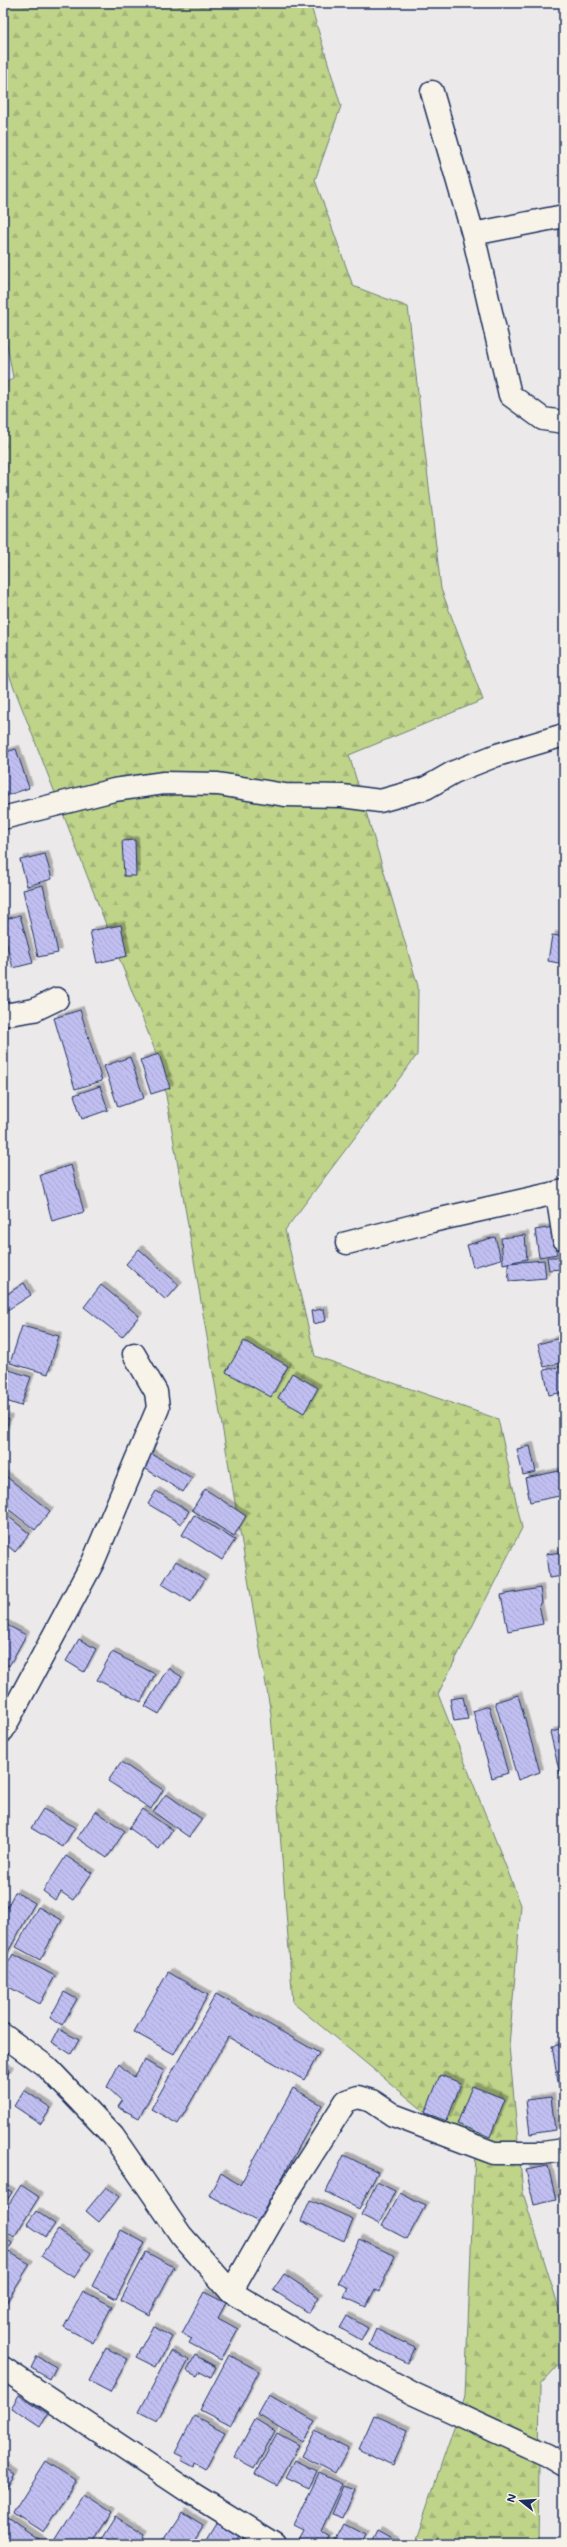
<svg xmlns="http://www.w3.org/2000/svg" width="567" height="2547" font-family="Mali,sans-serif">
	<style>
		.forest { fill: url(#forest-firs); stroke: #6d8274 }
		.building { fill: url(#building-back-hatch); stroke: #1b2f5e; filter: url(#shadow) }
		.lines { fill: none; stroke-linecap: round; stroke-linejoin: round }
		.minor-casing { stroke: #1b2f5e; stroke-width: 25 }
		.minor { stroke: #f7f3e8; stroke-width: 22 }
	</style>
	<defs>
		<pattern id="forest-firs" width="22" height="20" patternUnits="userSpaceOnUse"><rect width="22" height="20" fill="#bfd489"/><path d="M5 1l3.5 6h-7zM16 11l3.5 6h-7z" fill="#a4b679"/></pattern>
		<pattern id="building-back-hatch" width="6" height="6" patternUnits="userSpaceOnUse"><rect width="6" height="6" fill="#c1bff1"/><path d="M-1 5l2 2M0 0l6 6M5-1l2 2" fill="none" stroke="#a5a4d1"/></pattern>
		<filter id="shadow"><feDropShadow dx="3.5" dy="-3.5" stdDeviation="0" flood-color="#0004"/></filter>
	</defs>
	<rect width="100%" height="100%" fill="#ece9ea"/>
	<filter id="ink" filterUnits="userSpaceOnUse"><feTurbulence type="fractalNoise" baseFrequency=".025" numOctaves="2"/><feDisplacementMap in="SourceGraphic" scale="8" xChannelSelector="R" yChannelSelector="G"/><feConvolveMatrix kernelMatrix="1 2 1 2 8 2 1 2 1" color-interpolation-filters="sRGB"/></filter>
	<g filter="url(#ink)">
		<path class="forest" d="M3 3H310L341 106 315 180 353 286 408 307 441 589 483 700 349 755 418 986 417 1055 285 1230 315 1356 498 1419 522 1528 438 1694 521 1905 509 2046 523 2193 564 2324V2359L540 2385 538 2544H414L465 2396 475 2153 293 2003 271 1714 161 1066 3 659V385L13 378 3 321Z"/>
		<path class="building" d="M16 749 29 788 3 797V753Z
			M135 840 136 876H124L122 841Z
			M45 854 52 879 27 886 20 860Z
			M43 885 58 953 38 957 23 890Z
			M20 915 33 963 13 968 3 930V920Z
			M121 925 127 956 97 963 90 931Z
			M552 935 564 937V964L548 961Z
			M80 1010 102 1081 75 1089 54 1018Z
			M159 1054 170 1088 151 1094 140 1060Z
			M130 1057 144 1098 118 1107 104 1066Z
			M100 1086 108 1110 82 1119 74 1095Z
			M71 1165 84 1212 52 1221 40 1175Z
			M554 1227 557 1254 539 1257 535 1230Z
			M525 1235 527 1259 503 1264 501 1238Z
			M495 1237 501 1259 473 1267 467 1245Z
			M139 1249 179 1285 166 1300 126 1264Z
			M547 1257H561L562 1269 549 1270Z
			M544 1260 546 1278 509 1281 508 1263Z
			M24 1283 31 1295 3 1313V1297Z
			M101 1285 139 1316 122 1337 84 1307Z
			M324 1309 326 1321 313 1324 311 1311Z
			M22 1326 59 1336 48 1374 10 1363Z
			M564 1337V1362L544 1367 538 1344Z
			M244 1341 288 1366 271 1397 226 1372Z
			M564 1366V1392L549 1395 544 1370Z
			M3 1368 31 1377 21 1406 3 1400Z
			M292 1373 318 1388 304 1413 278 1398Z
			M3 1417 9 1419 3 1436Z
			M564 1432V1444L561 1433Z
			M530 1446 536 1472 523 1475 517 1449Z
			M149 1452 192 1478 183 1492 141 1466Z
			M564 1470V1495L530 1502 525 1478Z
			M3 1474 50 1511 35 1530 3 1505Z
			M205 1489 246 1516 234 1536 192 1510Z
			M156 1491 189 1511 181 1524 148 1504Z
			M3 1512 30 1534 15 1552 3 1542Z
			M194 1515 235 1540 222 1560 182 1535Z
			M564 1527V1546L561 1528Z
			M564 1552V1576L549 1578 546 1554Z
			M176 1561 205 1579 191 1602 162 1584Z
			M540 1588 542 1603 539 1604 543 1624 508 1631 501 1595Z
			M3 1623 26 1635 9 1666 3 1663Z
			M79 1639 96 1649 84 1672 66 1661Z
			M112 1652 155 1674 141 1702 97 1680Z
			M168 1668 182 1677 159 1714 145 1706Z
			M518 1695 540 1772 518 1780 495 1702Z
			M463 1697 468 1719 454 1721 450 1699Z
			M489 1706 508 1773 492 1778 473 1711Z
			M564 1729V1773L560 1774 550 1732Z
			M121 1762 163 1790 151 1809 108 1781Z
			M166 1794 202 1819 189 1837 153 1812Z
			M43 1809 75 1827 63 1847 31 1828Z
			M142 1809 172 1830 159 1849 129 1828Z
			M96 1811 125 1831 107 1858 77 1838Z
			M66 1856 92 1873 73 1900 61 1892 55 1900 43 1891Z
			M15 1892 35 1903 3 1961V1915Z
			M38 1907 62 1920 40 1960 16 1947Z
			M13 1954 55 1976 40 2004 3 1984V1972Z
			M168 1972 208 1995 174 2054 134 2032Z
			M64 1992 77 1999 62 2025 50 2018Z
			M216 1994 319 2053 304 2080 228 2037 178 2124 151 2109Z
			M59 2029 79 2040 71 2054 52 2042Z
			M564 2044V2093L560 2094 552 2046Z
			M144 2060 164 2071 139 2118 118 2107 122 2101 107 2087 119 2064 134 2078Z
			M3 2066 10 2070 3 2081Z
			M440 2075 461 2083 447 2121 425 2113Z
			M472 2086 505 2099 490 2137 457 2124Z
			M293 2088 322 2105 258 2222 209 2195 221 2173 240 2185Z
			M24 2090 51 2108 41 2124 14 2106Z
			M551 2097 555 2130 530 2134 526 2100Z
			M344 2155 378 2172 359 2209 326 2192Z
			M564 2160V2173L561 2161Z
			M548 2166 556 2200 534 2205 526 2170Z
			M377 2182 395 2191 379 2224 361 2215Z
			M21 2185 39 2197 14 2237 3 2229V2213Z
			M3 2187 12 2192 3 2206Z
			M106 2187 119 2197 99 2222 86 2211Z
			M400 2193 425 2206 407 2239 382 2226Z
			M310 2200 353 2219 344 2241 301 2221Z
			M36 2211 55 2224 46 2237 27 2224Z
			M58 2230 91 2253 74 2278 41 2256Z
			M121 2230 145 2243 116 2299 92 2286Z
			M3 2237 12 2243 3 2257Z
			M359 2239 395 2256 379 2291 375 2289 366 2307 344 2297 348 2288 338 2283Z
			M9 2252 30 2264 4 2306 3 2262Z
			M146 2252 174 2267 149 2315 121 2300Z
			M284 2274 319 2297 309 2313 273 2290Z
			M83 2291 112 2306 93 2343 64 2327Z
			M204 2292 226 2303 218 2318 238 2329 221 2360 189 2343 192 2338 182 2333Z
			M347 2316 368 2328 361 2340 340 2328Z
			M153 2326 172 2337 156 2367 136 2357Z
			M376 2329 415 2348 408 2363 369 2345Z
			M106 2348 128 2359 110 2392 89 2381Z
			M171 2351 189 2360 157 2421 139 2412Z
			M195 2355 216 2367 211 2377 200 2371 197 2376 187 2371Z
			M229 2355 259 2371 231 2426 200 2410Z
			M37 2356 56 2367 50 2379 31 2368Z
			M19 2395 48 2414 40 2427 11 2408Z
			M269 2395 315 2421 303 2441 258 2415Z
			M374 2415 408 2430 392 2465 359 2449Z
			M194 2416 225 2432 205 2469 195 2463 194 2467 181 2460 183 2457 175 2453Z
			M255 2419 275 2431 254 2469 234 2458Z
			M315 2431 348 2449 335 2473 302 2456Z
			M277 2433 299 2445 277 2486 255 2474Z
			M295 2460 317 2471 309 2488 286 2477Z
			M46 2461 76 2481 43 2532 13 2513Z
			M3 2465 15 2473 3 2492Z
			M319 2473 343 2484 321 2531 331 2537 327 2544H297L304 2531 294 2526Z
			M344 2486 355 2490 343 2518 332 2514Z
			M83 2494 112 2513 92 2544H64L55 2538Z
			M182 2512 203 2525 191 2544H161Z
			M116 2517 145 2535 139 2544H99Z
			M8 2518 46 2544H3V2526Z
			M217 2521 239 2536 234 2544H203Z
			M345 2523 366 2534 361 2544H334Z
			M378 2530 398 2541 396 2544H371Z
			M242 2540 248 2544H240Z"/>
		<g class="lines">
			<defs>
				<path id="minor" d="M432 92 473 234 510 395 543 419 564 422
					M473 234 564 216
					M3 818 114 790 164 783 218 784 285 795 342 796 380 801 426 788 454 772 497 755 564 735
					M3 1015 34 1010 57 999
					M557 1193 564 1239
					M347 1243 432 1221 564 1191
					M3 1730 93 1562 158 1408 156 1392 134 1354
					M3 2035 47 2067 113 2136 181 2235 231 2292 300 2333 414 2394 547 2455 564 2465
					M231 2292 290 2189 346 2101 358 2097 372 2101 393 2115 494 2153H543L564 2150
					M3 2368 188 2491 274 2544"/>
			</defs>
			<use href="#minor" class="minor-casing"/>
			<use href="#minor" class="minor"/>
		</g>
	</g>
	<rect width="567" height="2547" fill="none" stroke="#f7f3e8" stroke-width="16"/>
	<rect x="8" y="8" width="551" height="2531" fill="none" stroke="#1b2f5e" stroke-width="1.5" filter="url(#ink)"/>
	<g transform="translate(521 2501) rotate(287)" stroke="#f7f3e8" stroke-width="3" paint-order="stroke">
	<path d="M0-3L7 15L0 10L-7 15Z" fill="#1b2f5e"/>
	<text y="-6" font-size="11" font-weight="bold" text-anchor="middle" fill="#1b2f5e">N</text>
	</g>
</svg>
